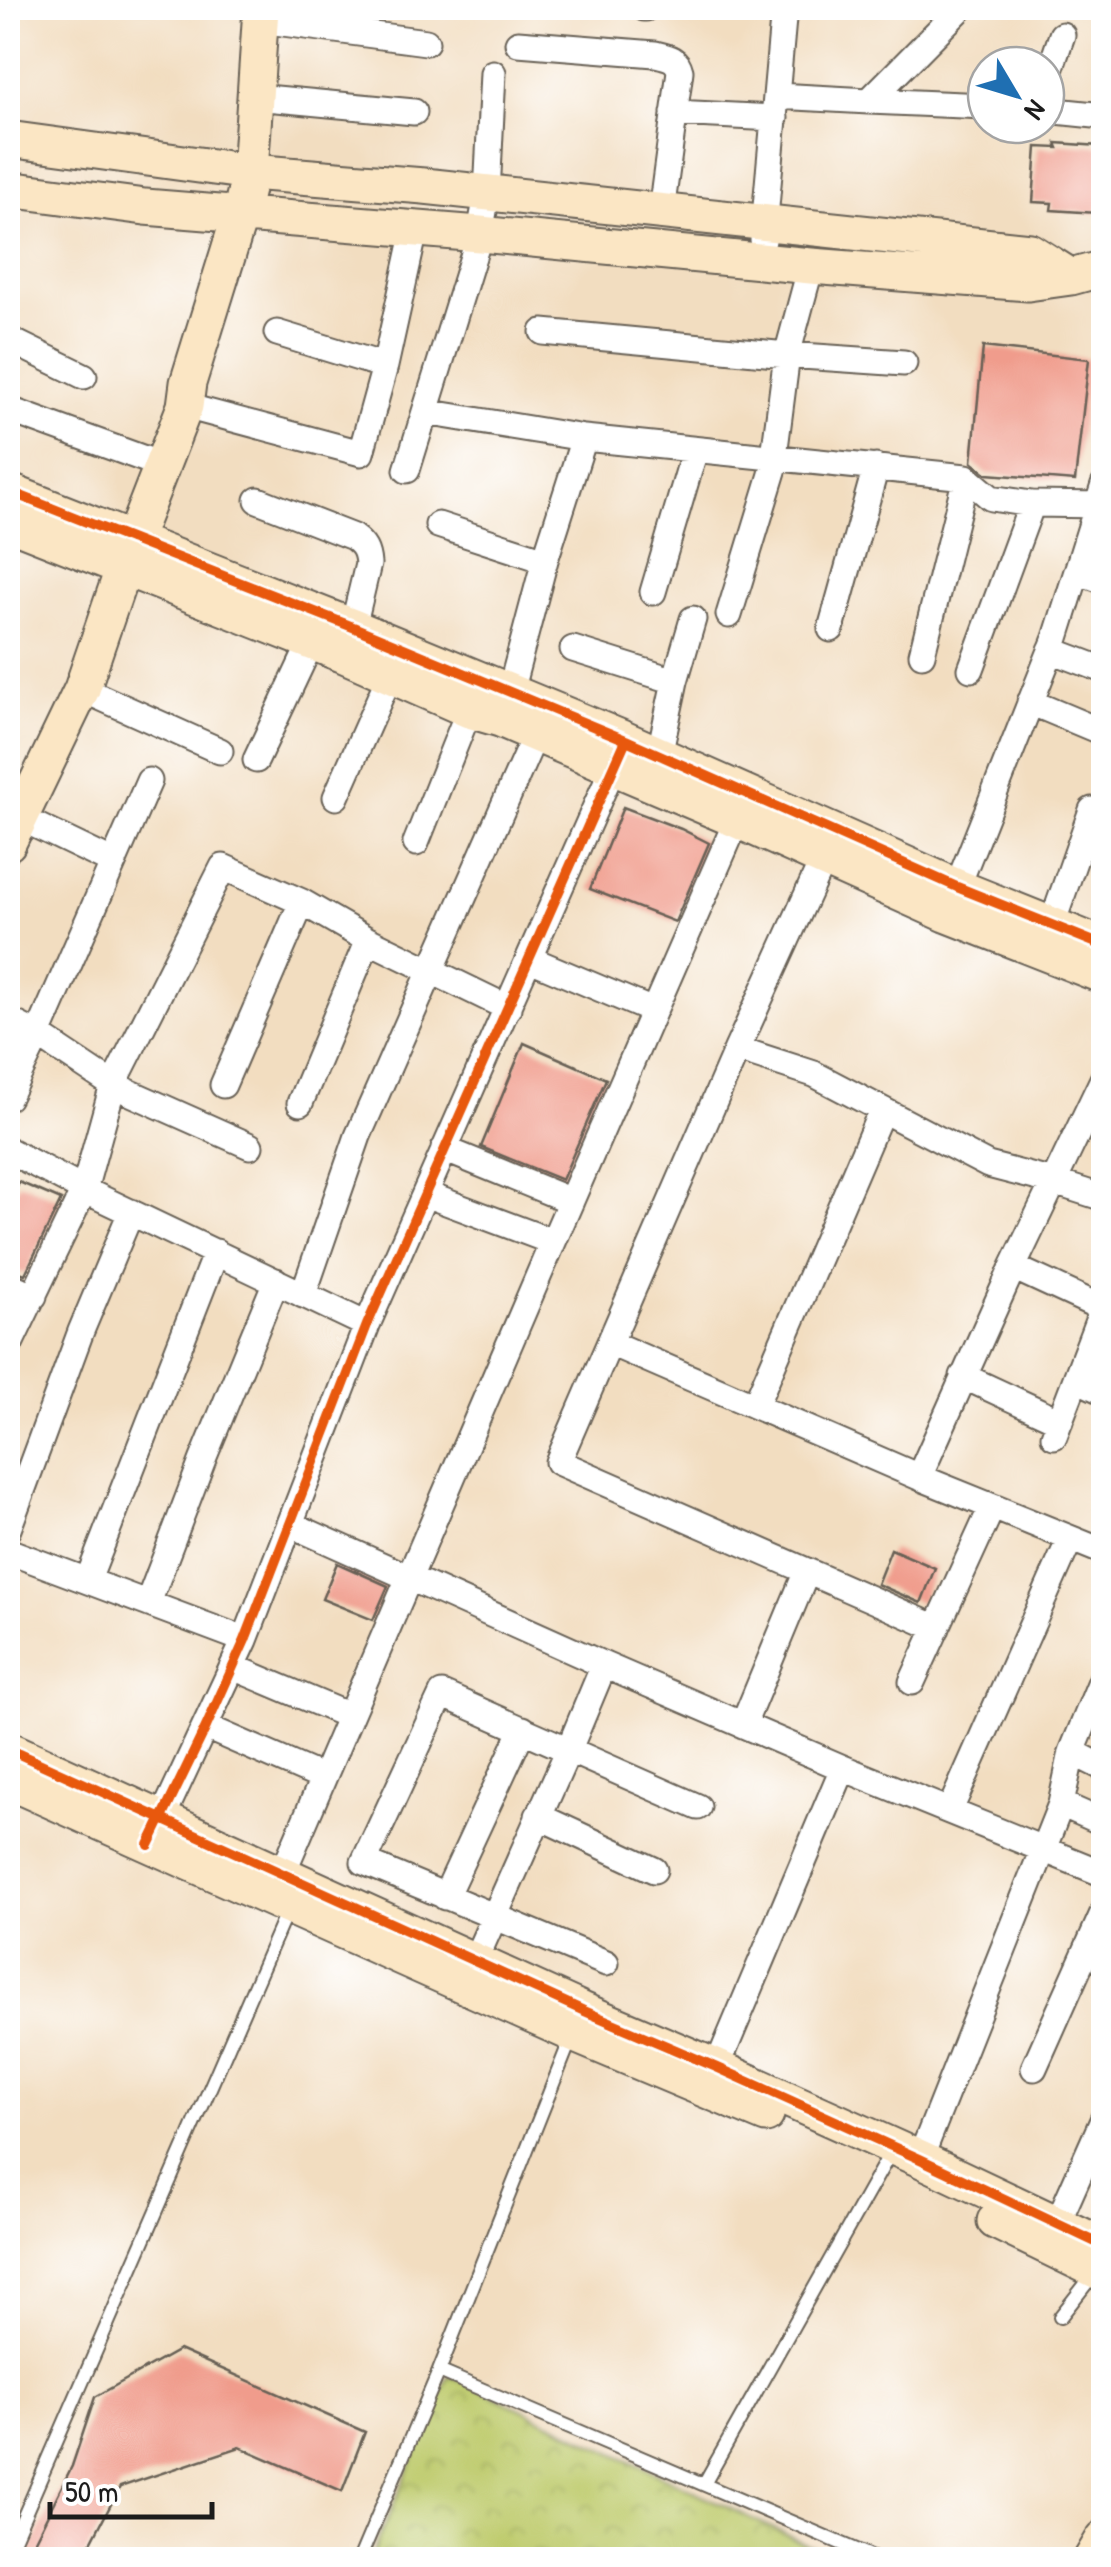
<svg xmlns="http://www.w3.org/2000/svg" width="1111" height="2567" font-family="'Patrick Hand',sans-serif">
	<style>
		.park { fill: url(#park-crowns); stroke: #6d7444; stroke-width: 2.5 }
		.building { fill: #f09c8c }
		.lines { fill: none; stroke-linecap: round; stroke-linejoin: round }
		.lane-casing { stroke: #676055; stroke-width: 16 }
		.street-casing { stroke: #676055; stroke-width: 29 }
		.secondary-casing { stroke: #676055; stroke-width: 39 }
		.lane { stroke: #fff; stroke-width: 12 }
		.street { stroke: #fff; stroke-width: 25 }
		.secondary { stroke: #fbe6c4; stroke-width: 35 }
		.cycleway-casing { stroke: #fff; stroke-width: 16 }
		.cycleway { stroke: #e8590c; stroke-width: 10 }
	</style>
	<defs>
		<pattern id="park-crowns" width="20" height="18" patternUnits="userSpaceOnUse" patternTransform="scale(2.5)"><rect width="20" height="18" fill="#becb6c"/><path d="M2 6a3 3 0 1 1 6 0M12 15a3 3 0 1 1 6 0" fill="none" stroke="#a3ae5d"/></pattern>
	</defs>
	<rect width="100%" height="100%" fill="#fff"/>
	<filter id="ink" filterUnits="userSpaceOnUse"><feTurbulence type="fractalNoise" baseFrequency=".01" numOctaves="2"/><feDisplacementMap in="SourceGraphic" scale="20" xChannelSelector="R" yChannelSelector="G"/><feConvolveMatrix kernelMatrix="1 2 1 2 8 2 1 2 1" color-interpolation-filters="sRGB"/></filter>
	<filter id="wash" filterUnits="userSpaceOnUse"><feTurbulence type="fractalNoise" baseFrequency=".0048" numOctaves="4" result="noise"/><feDisplacementMap in="SourceGraphic" scale="40" xChannelSelector="R" yChannelSelector="G"/><feGaussianBlur stdDeviation="2.25" result="paint"/><feColorMatrix in="noise" values="0 0 0 0 0 0 0 0 0 0 0 0 0 0 0 0 0 1.4 0 .05"/><feComposite in="paint" operator="in"/></filter>
	<g filter="url(#wash)">
		<rect width="100%" height="100%" fill="#f2ddc0"/>
		<path class="park" d="M449 2375 837 2559 370 2560Z"/>
		<g id="blocks">
			<path class="building" d="M1056 143 1100 146V154H1104V206H1098L1097 213 1051 210 1052 203 1033 202 1037 147 1058 148Z
				M983 347 1089 359 1075 481 987 474 972 462Z
				M623 807 681 829 709 843 675 922 590 889Z
				M524 1043 606 1079 562 1180 481 1147Z
				M19 1182 61 1200 25 1274 8 1268V1207Z
				M891 1549 935 1568 921 1603 877 1584Z
				M337 1563 388 1586 373 1620 322 1599Z
				M179 2350 365 2432 342 2491 240 2447 120 2487 82 2560H25L72 2466 95 2397Z"/>
		</g>
	</g>
	<g filter="url(#ink)">
		<use href="#blocks" fill-opacity="0" stroke="#676055" stroke-width="2.5"/>
		<g class="lines">
			<defs>
				<path id="lane" d="M1060 2317 1096 2271
					M439 2371 880 2560
					M704 2484 892 2150
					M8 2553 287 1911
					M359 2560 439 2371 572 2036"/>
				<path id="street" d="M644 8H646
					M961 8 869 101 986 106
					M260 20 426 42
					M518 43 655 54C668 57 677 58 680 71L661 212
					M1046 82 1062 35
					M777 96 869 101
					M255 97 414 112
					M1046 110 1104 116
					M674 113 775 118
					M763 240 784 8
					M543 332 787 355 904 363
					M277 333 385 366
					M8 339 84 376
					M185 406 361 453 385 366 415 230
					M15 412 161 465
					M425 412 584 438
					M774 456 787 355 811 266
					M407 470 480 234 487 194 493 73
					M258 500 353 537C364 545 367 551 368 564L353 627
					M438 525 545 560
					M1077 571 1104 581
					M653 592 695 450
					M729 615 777 458
					M831 629 876 467
					M573 649 675 681
					M1051 650 1104 670
					M922 654 966 477
					M971 669 1032 504
					M82 689 220 751
					M510 692 545 560 584 438 966 477 991 498 1032 504 1104 505
					M1030 702 1104 733
					M659 756 675 681 693 619
					M256 760 311 643
					M336 797 390 675
					M8 812 112 862
					M416 843 469 710
					M823 860 737 1049 558 1462 937 1628
					M952 900 1056 638 1104 485
					M1052 924 1092 810
					M530 959 653 1011
					M8 1020 38 1035 113 1085 250 1146
					M737 1049 814 1074 988 1165 1054 1182 1104 1198
					M223 1085 302 902
					M8 1097 38 1035 149 781
					M300 1103 368 940
					M444 1149 571 1201
					M8 1150 84 1190 367 1325
					M425 1194 553 1242
					M1013 1267 1104 1309
					M8 1284 34 1296
					M303 1295 358 1136 535 735
					M610 1343 919 1477 1104 1552
					M8 1348 84 1190 113 1085 223 867 302 902 368 940 508 1008
					M963 1376 1060 1421
					M1076 1379 1104 1392
					M755 1406 882 1110
					M1054 1436 1104 1305
					M919 1477 1013 1267 1104 1077
					M290 1524 604 1665 843 1768 1104 1874
					M8 1529 81 1331 131 1212
					M8 1551 245 1640
					M88 1580 216 1252
					M148 1603 203 1459 276 1281
					M233 1667 349 1716
					M912 1682 992 1507
					M743 1725 807 1571
					M206 1727 323 1778
					M1072 1752 1104 1674
					M1061 1804 1104 1823
					M950 1810 1070 1539
					M538 1816 654 1870
					M155 1833 245 1640 367 1325 619 754
					M283 1872 553 1242 737 820
					M445 1897 523 1729
					M606 1963 364 1862 442 1694 698 1807
					M468 1976 569 1749 604 1665
					M1034 2068 1104 1911
					M711 2081 843 1768
					M920 2159 1061 1804 1072 1752 1104 1768
					M1057 2224 1104 2118"/>
				<path id="secondary" d="M8 139 250 172 424 186 1030 251 1071 277
					M8 189 145 207 480 234 811 266 1028 283 1071 277 1104 268
					M8 491 353 627 510 692 626 740 957 887 1104 946
					M8 522 342 654 469 710 500 719 737 820 946 914 1104 976
					M8 843 82 689 133 540 185 406 188 383 240 215 250 172 261 8
					M8 1749 582 2010 716 2067 920 2159 1104 2246
					M8 1781 573 2034 766 2115
					M995 2221 1104 2274
					M1091 2560 1104 2538"/>
			</defs>
			<use href="#lane" class="lane-casing"/>
			<use href="#street" class="street-casing"/>
			<use href="#secondary" class="secondary-casing"/>
			<use href="#lane" class="lane"/>
			<use href="#street" class="street"/>
			<use href="#secondary" class="secondary"/>
			<defs>
				<path id="cycleway" d="M8 491 353 627 510 692 626 740 957 887 1104 946
					M8 1749 582 2010 716 2067 920 2159 1104 2246
					M149 1845 206 1727 245 1640 367 1325 626 740"/>
			</defs>
			<use href="#cycleway" class="cycleway-casing"/>
			<use href="#cycleway" class="cycleway"/>
		</g>
	</g>
	<rect width="1111" height="2567" fill="none" stroke="#fff" stroke-width="40"/>
	<g transform="translate(1016 95) rotate(128)"><circle r="48" fill="#ffffff" stroke="#a4a4a4" stroke-width="2.5"/>
	<path d="M0-8L18 38L0 25L-18 38Z" fill="#1f6fb2"/>
	<text y="-15" font-size="28" font-weight="bold" text-anchor="middle" fill="#1c1c1c">N</text>
	</g>
	<path d="M50 2502v15h162v-15" fill="none" stroke="#1c1c1c" stroke-width="5"/>
	<text x="65" y="2502" font-size="30" fill="#1c1c1c" stroke="#ffffff" stroke-width="8" paint-order="stroke">50 m</text>
</svg>
